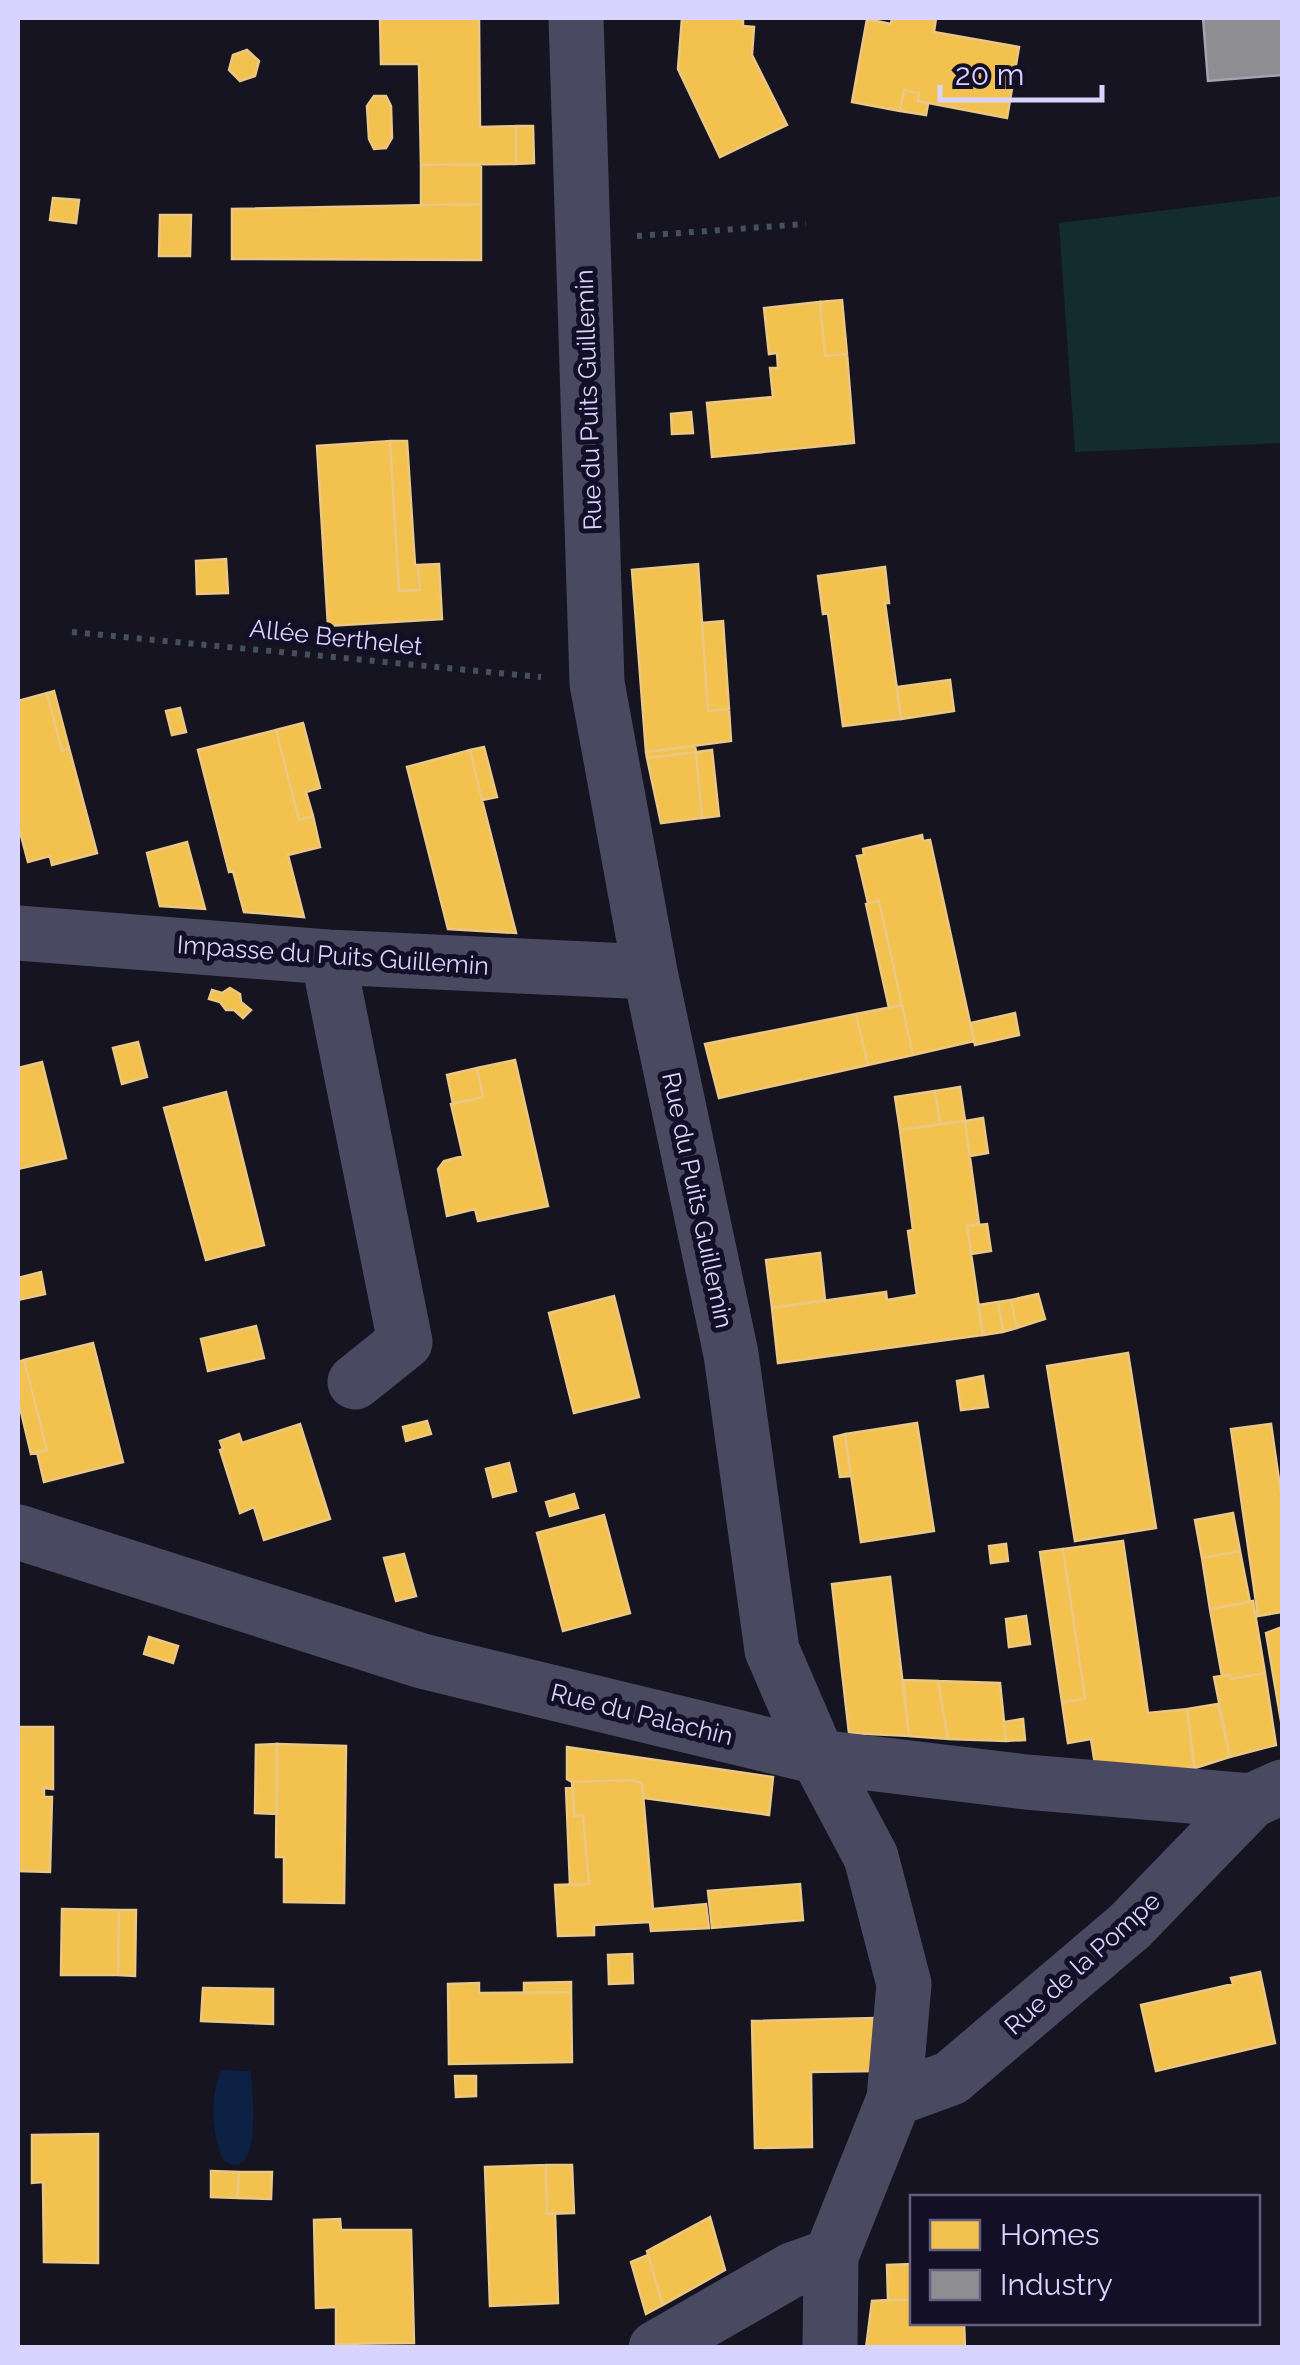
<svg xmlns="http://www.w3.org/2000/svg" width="1300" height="2365" font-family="Raleway,sans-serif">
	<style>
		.green { fill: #132c2d }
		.water { fill: #0d2144 }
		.homes { fill: #f2c14e; stroke: #eac783; stroke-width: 2.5 }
		.industry { fill: #8d8d92; stroke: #a4a2b3; stroke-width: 2.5 }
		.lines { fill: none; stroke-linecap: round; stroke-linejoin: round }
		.path { stroke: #44505f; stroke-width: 6; stroke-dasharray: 5 8; stroke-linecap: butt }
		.street { stroke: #4a4962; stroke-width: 55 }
		.labels { text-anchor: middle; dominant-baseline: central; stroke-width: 10; stroke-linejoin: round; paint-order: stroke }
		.street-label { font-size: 25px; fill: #d9d4ff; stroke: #130f26 }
	</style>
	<rect width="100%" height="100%" fill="#161421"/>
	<path class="green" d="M1282 196V443L1075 452 1059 223Z"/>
	<path class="water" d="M221 2070 250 2071C253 2089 263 2187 223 2160 212 2132 209 2101 221 2070Z"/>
	<path class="homes" d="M380 18H479L480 127 516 126V164L421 165 419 64H381Z
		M682 18H743V26L754 27 752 55 787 125 720 157 678 69Z
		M892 18H936L934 32 1019 47 1007 118 918 101 919 93 904 90 900 111 852 102 867 19 891 24Z
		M247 50 259 61 255 76 240 81 229 70 233 55Z
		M904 90 919 93 918 101 928 104 926 115 900 111Z
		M374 96H386L391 106 392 138 386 148 374 149 369 139 367 106Z
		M516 126H533L534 163 516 164Z
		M481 164V204L421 205V165Z
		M53 198 79 200 76 223 50 220Z
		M481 204V260L232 259V209Z
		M160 215H191L190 256H159Z
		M842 300 847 354 825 356 820 302Z
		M820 302 825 356 847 354 854 443 712 457 707 403 773 397 770 368H778L777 353 769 354 764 308Z
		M691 412 693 433 672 434 671 414Z
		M390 441H407L415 565H418L420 590 399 591Z
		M390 441 399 591 420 590 418 565 439 564 442 619 328 626 317 446Z
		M226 559 228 593 197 594 196 561Z
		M698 564 708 711 729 709 731 741 646 752 632 570Z
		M885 567 889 603H885L901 719 843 726 828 613 823 614 818 576Z
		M723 621 729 709 708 711 702 623Z
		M950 680 954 711 901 719 897 687Z
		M54 691 69 748 62 751 47 693Z
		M47 693 62 751 69 748 97 853 52 865 50 856 28 862 18 824V701Z
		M180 708 186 732 172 735 166 711Z
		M303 723 320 788 306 792 313 816 299 820 276 730Z
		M276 730 299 820 313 816 320 847 288 855 304 917 244 912 233 871 229 872 198 750Z
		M695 746 696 752 647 758 646 752Z
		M484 747 497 797 482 800 470 750Z
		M470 750 482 800 516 933 448 929 407 767Z
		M712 750 719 816 702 818 696 752Z
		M696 752 702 818 661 823 647 758Z
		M922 835 923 841 930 840 974 1041 913 1055 879 901 868 903 857 856 864 855 863 849Z
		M187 842 205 909 160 906 147 853Z
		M879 901 902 1005 889 1008 866 904Z
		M230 988 240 994 241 1002 251 1010 243 1018 234 1010H226L220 1002 209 999 212 990 222 993Z
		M902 1005 913 1055 868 1065 856 1014Z
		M1015 1013 1019 1035 975 1045 971 1023Z
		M856 1014 868 1065 719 1098 705 1044Z
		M138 1042 147 1077 122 1084 113 1048Z
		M515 1060 548 1206 478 1221 475 1209 447 1216 438 1169 444 1161 463 1156 451 1104 483 1097 477 1068Z
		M42 1062 66 1158 18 1169V1068Z
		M477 1068 483 1097 453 1104 447 1075Z
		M960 1087 965 1121 940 1124 935 1091Z
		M935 1091 940 1124 900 1130 895 1097Z
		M226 1092 264 1245 206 1260 164 1108Z
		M983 1118 988 1153 970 1156 965 1121Z
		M965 1121 979 1224 967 1226 983 1335 778 1363 772 1308 886 1292 887 1300 917 1295 908 1231 913 1230 900 1130Z
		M987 1224 991 1251 971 1254 967 1226Z
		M820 1253 825 1300 772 1308 766 1260Z
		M41 1272 45 1294 18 1300V1278Z
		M1038 1294 1045 1319 1017 1328 1011 1300Z
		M614 1296 639 1397 574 1413 549 1313Z
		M1011 1300 1017 1328 1003 1332 998 1302Z
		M998 1302 1003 1332 983 1335 978 1305Z
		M256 1326 264 1358 208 1371 201 1339Z
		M93 1343 123 1462 44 1482 37 1452 47 1450 24 1360Z
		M1128 1353 1156 1528 1075 1541 1047 1366Z
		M24 1360 47 1450 31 1454 18 1399V1362Z
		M983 1376 988 1407 961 1410 957 1381Z
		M427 1421 431 1434 406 1441 403 1427Z
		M917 1423 934 1531 861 1542 845 1434Z
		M300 1424 330 1519 264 1540 254 1507 240 1513 220 1450 223 1449 220 1441 239 1434 242 1443Z
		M1271 1424 1282 1501V1612L1258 1616 1231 1429Z
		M845 1434 851 1476 840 1477 834 1437Z
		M509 1463 516 1491 493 1497 486 1469Z
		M574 1494 578 1508 550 1516 546 1502Z
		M1233 1513 1240 1551 1202 1558 1195 1520Z
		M604 1515 630 1613 563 1631 537 1533Z
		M1123 1541 1148 1713 1187 1709 1194 1768 1096 1771 1091 1739 1068 1743 1062 1702 1085 1699 1063 1549Z
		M1006 1544 1008 1561 991 1563 989 1546Z
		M1063 1549 1085 1699 1062 1702 1040 1552Z
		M1240 1551 1250 1602 1210 1609 1202 1558Z
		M404 1554 416 1596 396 1601 384 1558Z
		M890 1577 909 1736 849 1733 832 1584Z
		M1253 1601 1265 1673 1231 1679 1230 1675 1222 1676 1210 1609Z
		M1026 1616 1030 1644 1009 1647 1006 1619Z
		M1282 1627V1727L1266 1633Z
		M149 1637 178 1646 173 1663 144 1654Z
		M1265 1673 1276 1745 1230 1757 1214 1677 1230 1675 1231 1679Z
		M903 1680 938 1681 948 1739 909 1736Z
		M938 1681 1000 1683 1006 1741 948 1739Z
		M1218 1704 1230 1757 1195 1768 1187 1709Z
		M1023 1719 1025 1740 1006 1741 1004 1722Z
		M18 1727H53V1789L44 1788V1797H52L50 1872 18 1871Z
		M277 1744 346 1746 344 1903 284 1902V1857H276Z
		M277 1744V1814L255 1813 256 1745Z
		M567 1747 773 1777 769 1815 643 1798 642 1783 631 1780 572 1782 567 1779Z
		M631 1780 642 1783 653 1909 706 1904 709 1928 651 1931 650 1922 594 1925V1935L558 1936 555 1885 589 1884 583 1815 574 1816 572 1782Z
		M573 1787 574 1816 583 1815 589 1884 570 1885 566 1788Z
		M800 1884 803 1920 712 1928 708 1891Z
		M62 1909 119 1910 118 1975H61Z
		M119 1910H136L135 1976 118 1975Z
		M632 1954 633 1983 609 1984 608 1955Z
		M1260 1972 1275 2043 1156 2071 1141 2005 1233 1984 1231 1978Z
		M571 1982V1992L524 1993V1983Z
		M479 1983V1993L571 1992 572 2062 449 2064 448 1984Z
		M203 1988 273 1989V2024L201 2021Z
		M875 2018V2071L811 2072 812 2147 755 2148 752 2021Z
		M455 2076H476V2096L456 2097Z
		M98 2134V2263L44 2262 43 2182 32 2183V2135Z
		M546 2165H572L574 2213 547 2214Z
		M546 2165 547 2214 555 2213 558 2303 490 2306 485 2167Z
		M211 2171 239 2172 237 2198 211 2197Z
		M239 2172H272L271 2199 237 2198Z
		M710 2217 725 2270 663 2305 647 2251Z
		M340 2219 341 2230H411L414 2343 336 2344V2307L316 2308 314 2220Z
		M648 2255 663 2305 646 2314 631 2262Z
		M912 2264V2300H888L887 2265Z
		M888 2300H912V2322H964L965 2348H866L872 2301Z"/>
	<path class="industry" d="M1203 18H1282V75L1208 81Z"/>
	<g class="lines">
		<path class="path" d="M637 236 806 224
			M72 632 541 677"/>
		<path class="street" d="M576 18 597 683 650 972 731 1354 772 1650 818 1757 871 1857 904 1984 894 2099 831 2256 830 2348
			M18 933 328 957 650 972
			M328 957 405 1342 355 1382
			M18 1532 422 1661 818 1757 1026 1782 1251 1801 1282 1787
			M894 2099 951 2078 1130 1926 1251 1801
			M656 2348 792 2270 831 2256"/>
	</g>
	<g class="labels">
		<g class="street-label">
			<text transform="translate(588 400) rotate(-92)">Rue du Puits Guillemin</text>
			<text transform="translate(336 637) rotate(6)">Allée Berthelet</text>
			<text transform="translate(333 955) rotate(4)">Impasse du Puits Guillemin</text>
			<text transform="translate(698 1200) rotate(78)">Rue du Puits Guillemin</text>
			<text transform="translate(642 1714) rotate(14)">Rue du Palachin</text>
			<text transform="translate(1082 1963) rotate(-42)">Rue de la Pompe</text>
		</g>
	</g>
	<rect width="1300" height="2365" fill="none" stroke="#d9d4ff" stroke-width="40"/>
	<rect x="910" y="2195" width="350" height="130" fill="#130f26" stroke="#625e7d" stroke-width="2.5"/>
	<rect x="930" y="2220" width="50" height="30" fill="#f2c14e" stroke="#625e7d" stroke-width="2.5"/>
	<text x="1000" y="2245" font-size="30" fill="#d9d4ff">Homes</text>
	<rect x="930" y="2270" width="50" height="30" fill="#8d8d92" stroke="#625e7d" stroke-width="2.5"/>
	<text x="1000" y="2295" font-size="30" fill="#d9d4ff">Industry</text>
	<path d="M940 85v15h162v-15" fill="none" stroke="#d9d4ff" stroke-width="5"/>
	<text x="955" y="85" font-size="30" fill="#d9d4ff" stroke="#130f26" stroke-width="8" paint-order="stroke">20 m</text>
</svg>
